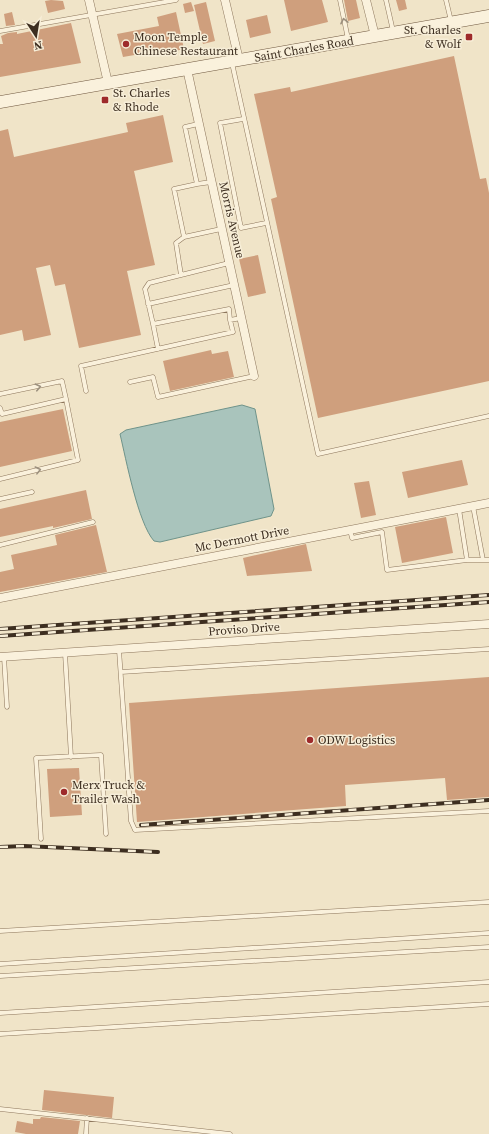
<svg xmlns="http://www.w3.org/2000/svg" width="489" height="1134" font-family="'Source Serif 4',serif">
	<style>
		.water { fill: #a9c4bc; stroke: #6f938a }
		.building { fill: #cf9f7d }
		.lines { fill: none; stroke-linecap: round; stroke-linejoin: round }
		.lane-casing { stroke: #8d765c; stroke-width: 5 }
		.street-casing { stroke: #8d765c; stroke-width: 9 }
		.secondary-casing { stroke: #6f573f; stroke-width: 13 }
		.lane { stroke: #faf1dc; stroke-width: 4 }
		.street { stroke: #faf1dc; stroke-width: 8 }
		.secondary { stroke: #faf1dc; stroke-width: 12 }
		.rail-casing { stroke: #3d2e20; stroke-width: 4 }
		.rail { stroke: #f7eed8; stroke-width: 2.5; stroke-dasharray: 8; stroke-linecap: butt }
		.oneway { stroke: #9c907e }
		.poi-dot { fill: #9e2a2b; stroke: #f7eed8; stroke-width: 1.5 }
		.labels { text-anchor: middle; dominant-baseline: central; stroke-width: 3; stroke-linejoin: round; paint-order: stroke }
		.poi-label { font-size: 12px; fill: #3d2e20; stroke: #f7eed8; text-anchor: start }
		.street-label { font-size: 12px; fill: #3d2e20; stroke: #f7eed8 }
	</style>
	<rect width="100%" height="100%" fill="#f0e4c8"/>
	<path class="water" d="M242 405 255 409 274 509 271 516 160 542 154 541C138 523 126 459 120 434L126 430Z"/>
	<path class="building" d="M51 0 63 1 65 9 48 13 45 1Z
		M284 0H322L328 22 291 31Z
		M344 0H356L360 18 348 21Z
		M396 0H405L407 9 399 11Z
		M191 2 194 11 185 13 183 4Z
		M206 2 215 41 203 44 194 5Z
		M12 12 15 25 6 26 4 14Z
		M176 12 184 49 152 56V52L123 57 117 34 159 26 157 17Z
		M267 15 271 33 250 38 246 20Z
		M71 23 81 63 0 77V44H3L1 36 8 33 17 32V34Z
		M454 56 480 179 486 178 489 193V381L318 418 271 199 277 197 254 94 290 87 291 92Z
		M163 115 173 162 134 171 155 265 127 271 141 335 79 348 65 284 55 286 50 265 36 268 51 335 24 341 22 330 0 335V131L8 129 14 157 128 132 126 123Z
		M258 255 266 293 248 297 239 259Z
		M211 350 212 354 228 351 234 377 170 391 163 361Z
		M63 409 72 451 0 467V422Z
		M462 460 468 485 408 498 402 472Z
		M369 481 376 515 361 518 354 483Z
		M86 490 92 519 53 528V526L0 537V509Z
		M446 517 453 553 402 563 395 527Z
		M96 525 107 572 0 592V572L14 569 11 555 57 545 55 535Z
		M306 544 312 571 247 576 243 558Z
		M489 677V797L447 800 445 778 345 785 346 806 137 822 129 703Z
		M79 768 82 815 50 817 47 769Z
		M44 1090 114 1097 112 1118 42 1110Z
		M41 1117 80 1121 78 1134H26L15 1132 17 1121 33 1124V1119H40Z"/>
	<g class="lines">
		<defs>
			<path id="lane" d="M340 0 348 39
				M386 0 393 31
				M446 0 451 21
				M0 31 176 0
				M232 63 318 454 489 416
				M243 119 220 123 241 228 266 223
				M198 124 185 127 197 184 211 182
				M197 184 174 189 184 237 221 229
				M229 263 149 283 145 289 153 324 229 309 230 320
				M181 275 176 243 184 237
				M148 304 234 285
				M153 324 158 349
				M130 382 153 377 158 397 254 376
				M86 391 81 366 233 332 230 320 241 318
				M0 394 62 381 66 399 2 414 0 408
				M0 479 78 460 66 399
				M0 499 32 492
				M473 506 483 560
				M459 509 467 560
				M350 530 352 538 382 532 387 570 467 560H489
				M0 545 93 522
				M119 650 131 821 135 830 489 811
				M65 653 71 757
				M4 657 7 707
				M121 672 489 649
				M41 839 36 758 101 755 106 834
				M0 931 489 902
				M0 964 489 933
				M0 976 489 947
				M0 1013 489 982
				M0 1034 489 1004
				M0 1109 230 1134
				M86 1134 87 1118"/>
			<path id="street" d="M89 0 108 83
				M225 0 239 60
				M366 0 375 36
				M187 69 254 376
				M0 598 489 503
				M0 657 489 624"/>
			<path id="secondary" d="M0 102 489 16"/>
		</defs>
		<use href="#lane" class="lane-casing"/>
		<use href="#street" class="street-casing"/>
		<use href="#secondary" class="secondary-casing"/>
		<use href="#lane" class="lane"/>
		<use href="#street" class="street"/>
		<use href="#secondary" class="secondary"/>
		<defs>
			<path id="rail" d="M0 629 489 595
				M0 636 489 602
				M141 825 489 800
				M0 847 24 846 158 852"/>
		</defs>
		<use href="#rail" class="rail-casing"/>
		<use href="#rail" class="rail"/>
	</g>
	<defs><path id="oneway-chevron" d="M-2-3.5L2.5 0L-2 3.5" fill="none" stroke-width="1.6" stroke-linecap="round" stroke-linejoin="round"/></defs>
	<g class="oneway">
		<use href="#oneway-chevron" transform="translate(344 21) rotate(-102)"/>
		<use href="#oneway-chevron" transform="translate(38 387) rotate(-13)"/>
		<use href="#oneway-chevron" transform="translate(38 470) rotate(-14)"/>
	</g>
	<g class="poi-dot">
		<rect x="465" y="33" width="8" height="8" rx="2"/>
		<circle cx="126" cy="44" r="4"/>
		<rect x="101" y="96" width="8" height="8" rx="2"/>
		<circle cx="310" cy="740" r="4"/>
		<circle cx="64" cy="792" r="4"/>
	</g>
	<g class="labels">
		<g class="poi-label">
			<text x="461" y="30" text-anchor="end">St. Charles<tspan x="461" dy="14">&amp; Wolf</tspan></text>
			<text x="134" y="37">Moon Temple<tspan x="134" dy="14">Chinese Restaurant</tspan></text>
			<text x="113" y="93">St. Charles<tspan x="113" dy="14">&amp; Rhode</tspan></text>
			<text x="318" y="740">ODW Logistics</text>
			<text x="72" y="785">Merx Truck &amp;<tspan x="72" dy="14">Trailer Wash</tspan></text>
		</g>
		<g class="street-label">
			<text transform="translate(304 49) rotate(-10)">Saint Charles Road</text>
			<text transform="translate(232 220) rotate(77)">Morris Avenue</text>
			<text transform="translate(242 539) rotate(-11)">Mc Dermott Drive</text>
			<text transform="translate(244 629) rotate(-4)">Proviso Drive</text>
		</g>
	</g>
	<g transform="translate(36 36) rotate(168)" stroke="#f7eed8" stroke-width="3" paint-order="stroke">
	<path d="M0-3L7 15L0 10L-7 15Z" fill="#3d2e20"/>
	<text y="-6" font-size="11" font-weight="bold" text-anchor="middle" fill="#3d2e20">N</text>
	</g>
</svg>
